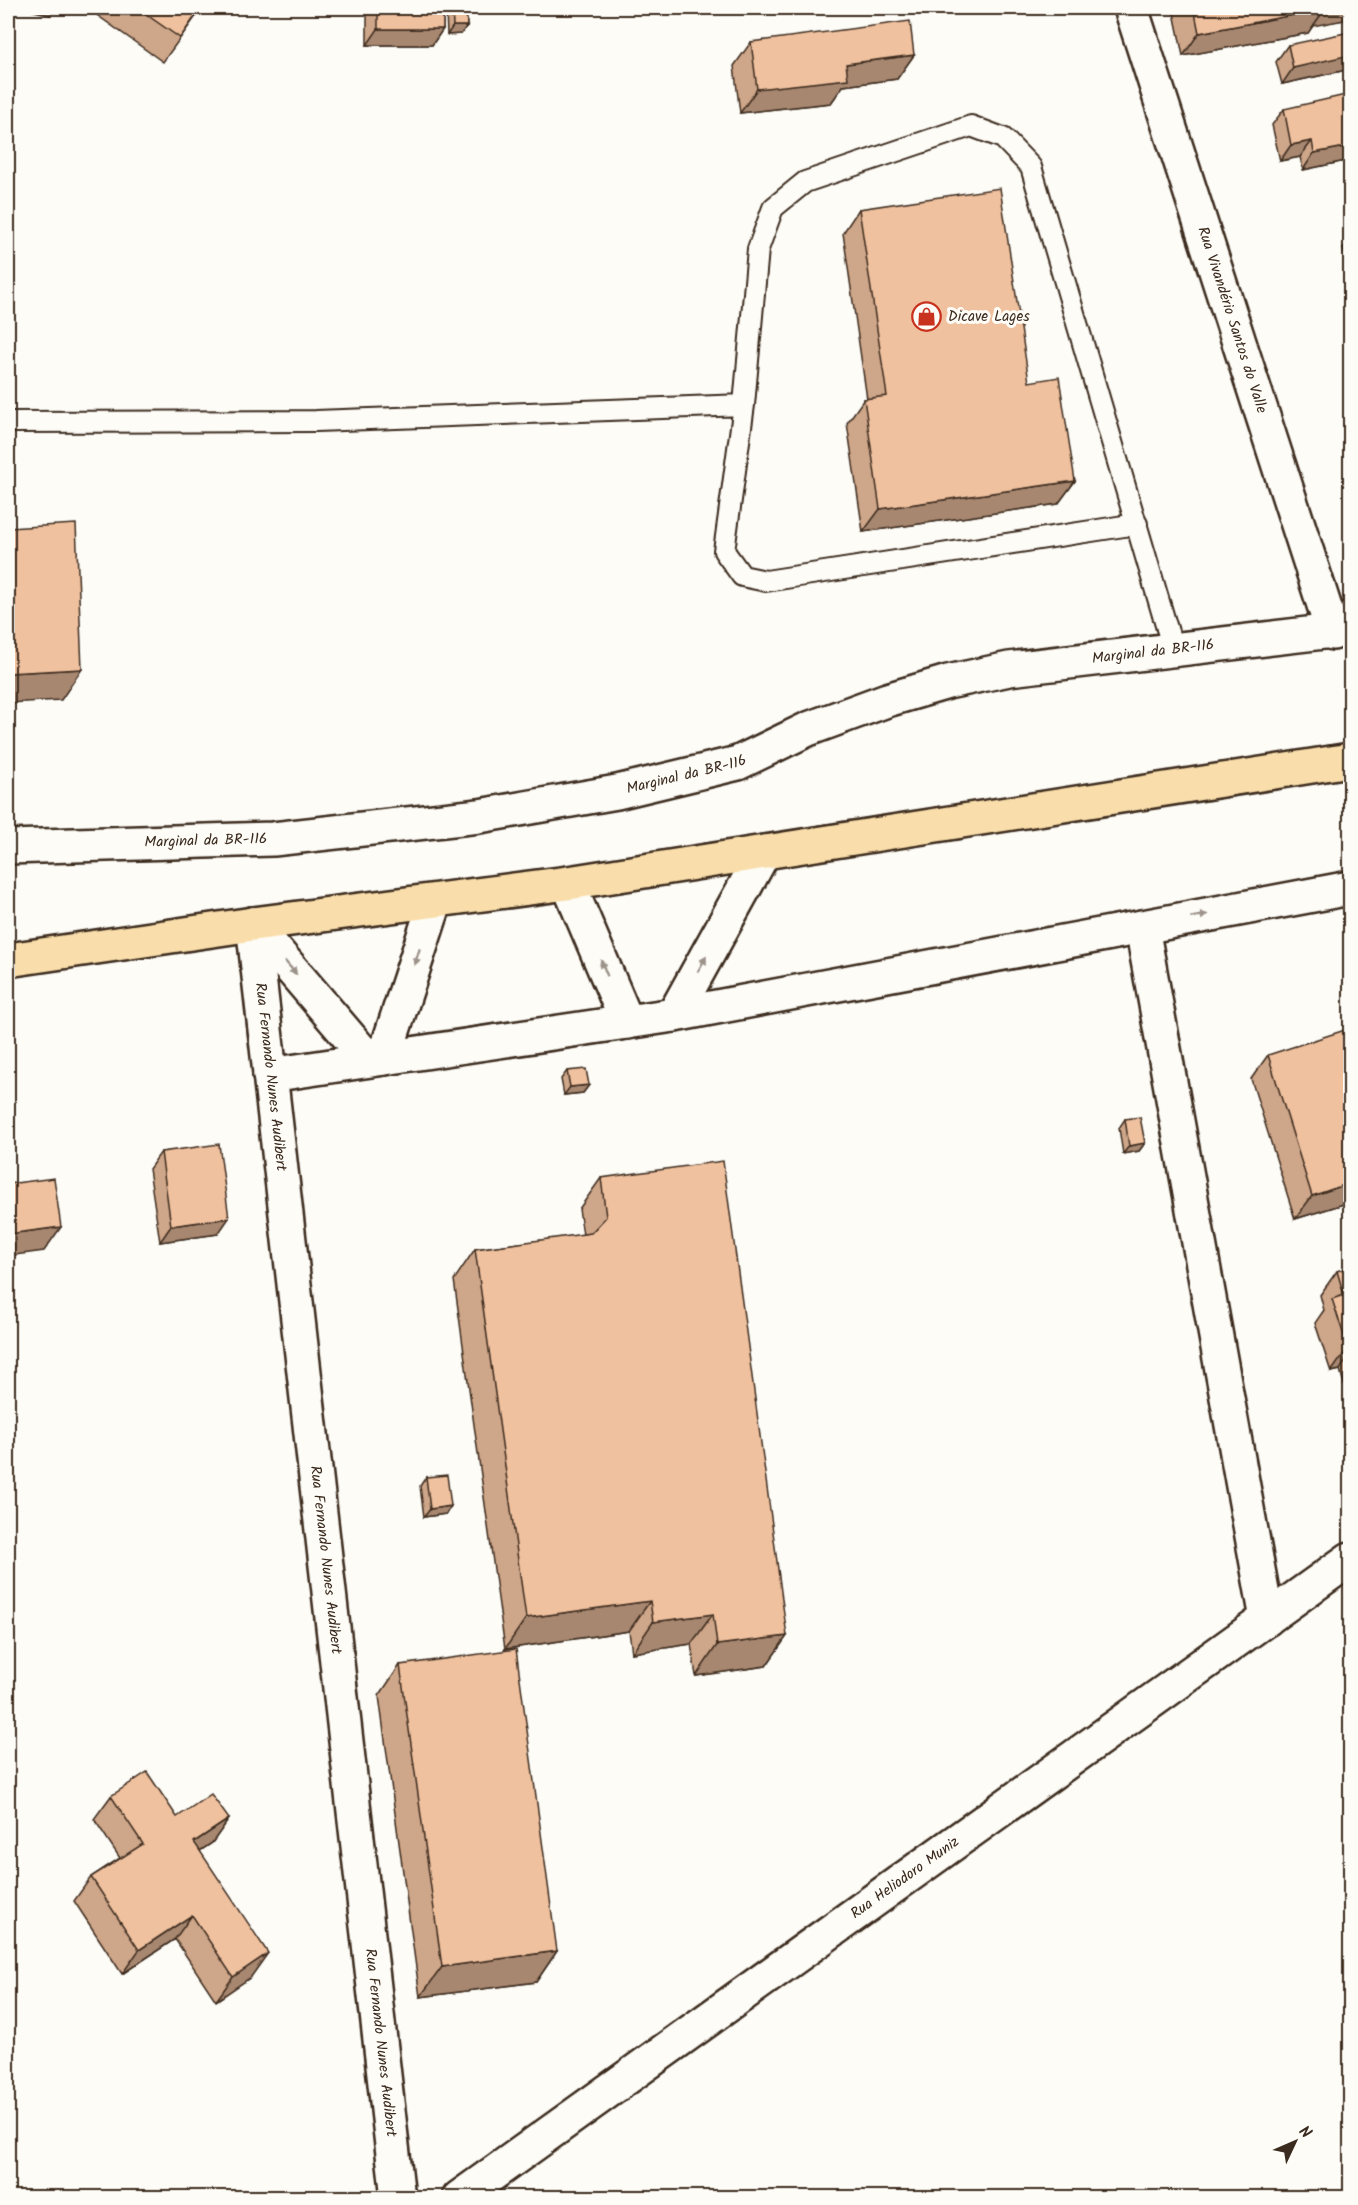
<svg xmlns="http://www.w3.org/2000/svg" width="1358" height="2205" font-family="Kalam,sans-serif">
	<style>
		.lines { fill: none; stroke-linecap: round; stroke-linejoin: round }
		.service-casing { stroke: #3b2a1e; stroke-width: 24 }
		.minor-casing { stroke: #3b2a1e; stroke-width: 38 }
		.tertiary-casing { stroke: #3b2a1e; stroke-width: 38 }
		.trunk-casing { stroke: #3b2a1e; stroke-width: 38 }
		.service { stroke: #fdfcf7; stroke-width: 20 }
		.minor { stroke: #fdfcf7; stroke-width: 33 }
		.tertiary { stroke: #fdfcf7; stroke-width: 33 }
		.trunk { stroke: #f9deab; stroke-width: 33 }
		.wall { fill: #cea689; stroke: #3b2a1e; stroke-width: 1.5 }
		.shaded-wall { fill: #a7876f; stroke: #3b2a1e; stroke-width: 1.5 }
		.building { fill: #efc19f; stroke: #3b2a1e; stroke-width: 1.5 }
		.oneway { fill: #9c938a }
		.labels { text-anchor: middle; dominant-baseline: central; stroke-width: 6; stroke-linejoin: round; paint-order: stroke }
		.poi-label { font-size: 15px; fill: #3b2a1e; stroke: #fdfcf7; text-anchor: start }
		.street-label { font-size: 15px; fill: #3b2a1e; stroke: #fdfcf7 }
	</style>
	<rect width="100%" height="100%" fill="#fdfcf7"/>
	<filter id="ink" filterUnits="userSpaceOnUse"><feTurbulence type="fractalNoise" baseFrequency=".0167" numOctaves="2"/><feDisplacementMap in="SourceGraphic" scale="12" xChannelSelector="R" yChannelSelector="G"/><feConvolveMatrix kernelMatrix="1 2 1 2 8 2 1 2 1" color-interpolation-filters="sRGB"/></filter>
	<g filter="url(#ink)">
		<g class="lines">
			<defs>
				<path id="service" d="M744 405 724 551 742 576 766 581 1137 524
					M8 422 316 421 744 405 758 249 773 208 805 182 971 126 1003 138 1031 167 1173 649"/>
				<g id="minor">
					<path id="s1" d="M1131 8 1333 633"/>
					<path d="M568 883 627 1022"/>
					<path id="s2" d="M253 924 398 2198"/>
					<path d="M253 924 369 1060"/>
					<path d="M1142 927 1267 1619"/>
					<path d="M674 1015 764 852"/>
					<path d="M384 1058 435 902"/>
					<path d="M270 1075 674 1015 1350 888"/>
					<path id="s3" d="M459 2198 1350 1559"/>
				</g>
				<g id="tertiary">
					<path id="s4" d="M8 847 273 839 479 816 617 792 738 763 808 729 887 700 948 682 1009 669 1350 629"/>
				</g>
				<path id="trunk" d="M8 960 253 924 568 883 1350 760"/>
			</defs>
			<use href="#service" class="service-casing"/>
			<use href="#minor" class="minor-casing"/>
			<use href="#tertiary" class="tertiary-casing"/>
			<use href="#trunk" class="trunk-casing"/>
			<use href="#service" class="service"/>
			<use href="#minor" class="minor"/>
			<use href="#tertiary" class="tertiary"/>
			<use href="#trunk" class="trunk"/>
		</g>
		<path class="wall" d="M87 8H202L163 62Z
			M367 8H443V29L432 45H367Z
			M449 8H466L467 26 461 34 447 35 446 12Z
			M1173 8H1350V19L1313 25 1308 33 1183 56Z
			M751 42 914 55 897 79 843 86 831 103 740 113 734 66Z
			M1288 45 1346 70 1282 84 1276 62Z
			M1284 109 1350 160 1303 170 1300 157 1280 161 1272 125Z
			M859 209 1029 382 1075 481 1058 504 863 532 847 423 864 399H867L843 233Z
			M1350 238V270L1347 268 1343 249Z
			M1268 1055 1350 1202 1295 1219 1251 1079Z
			M567 1071 589 1085 583 1093 564 1095 561 1079Z
			M1125 1119 1145 1143 1139 1151 1123 1154 1119 1128Z
			M161 1152 218 1234 160 1242 149 1169Z
			M601 1178 787 1636 766 1666 696 1676 691 1644 632 1653 629 1631 505 1649 454 1280 475 1249 583 1235 579 1209Z
			M1350 1267V1382L1344 1384 1340 1370 1331 1372 1315 1323 1324 1310 1320 1295 1337 1271Z
			M426 1477 446 1514 424 1517 420 1486Z
			M400 1665 557 1951 536 1982 420 1997 379 1696Z
			M111 1796 177 1817 229 1819 212 1843 200 1851 251 1977 216 2001 175 1939 122 1974 74 1901 91 1877 120 1858 94 1819Z"/>
		<path class="shaded-wall" d="M22 8H55L50 15Z
			M1334 8H1350V19L1313 26 1325 9Z
			M1325 9 1308 33 1183 56 1199 33Z
			M453 26H467L461 34 447 35Z
			M378 29H443L432 45H367Z
			M1350 51V63L1346 70 1282 84 1293 68Z
			M914 55 897 79 843 86 831 103 740 113 757 89 846 64Z
			M1312 141 1300 157 1280 161 1291 145Z
			M1350 146V160L1303 170 1314 153Z
			M1350 263V270L1347 268Z
			M1075 481 1058 504 863 532 880 509Z
			M82 669 61 700 8 703V673Z
			M589 1085 583 1093 564 1095 570 1087Z
			M1145 1143 1139 1151 1123 1154 1129 1146Z
			M1350 1183V1202L1295 1219 1312 1196Z
			M229 1218 218 1234 160 1242 171 1226Z
			M61 1227 44 1251 8 1256V1234Z
			M1348 1348H1350V1354L1340 1370 1331 1372Z
			M1350 1376V1382L1344 1384Z
			M451 1506 446 1514 424 1517 430 1509Z
			M650 1601 629 1631 505 1649 526 1618Z
			M713 1614 691 1644 632 1653 653 1622Z
			M787 1636 766 1666 696 1676 717 1645Z
			M229 1819 212 1843 177 1866 194 1842Z
			M192 1915 175 1939 122 1974 139 1950Z
			M557 1951 536 1982 420 1997 442 1967Z
			M268 1953 251 1977 216 2001 233 1977Z"/>
		<path class="building" d="M137 8H201L180 38Z
			M378 8H443V29H378Z
			M452 8H466L467 26H453Z
			M1194 8H1325V9L1199 33Z
			M910 21 914 55 846 64 848 79 757 89 751 42Z
			M1350 32V55L1293 68 1288 45Z
			M1350 94V146L1314 153 1312 141 1291 145 1284 109Z
			M1000 188 1029 382 1059 377 1075 481 880 509 864 399 887 396 859 209Z
			M76 524 82 669 8 673V528Z
			M1345 1030 1350 1049V1183L1312 1196 1268 1055Z
			M586 1069 589 1085 570 1087 567 1071Z
			M1140 1117 1145 1143 1129 1146 1125 1119Z
			M219 1144 229 1218 171 1226 161 1152Z
			M723 1161 787 1636 717 1645 713 1614 653 1622 650 1601 526 1618 475 1249 591 1233 606 1217 601 1178Z
			M54 1178 61 1227 8 1234V1184Z
			M1350 1267V1348H1348L1332 1299 1344 1295 1337 1271Z
			M447 1475 451 1506 430 1509 426 1477Z
			M516 1649 557 1951 442 1967 400 1665Z
			M147 1772 177 1817 211 1794 229 1819 194 1842 268 1953 233 1977 192 1915 139 1950 91 1877 143 1844 111 1796Z"/>
		<defs><path id="oneway-solid" d="M-6-.8H1V-3.2L6.5 0L1 3.2V.8H-6Z" transform="scale(1.5)"/></defs>
		<g class="oneway">
			<use href="#oneway-solid" transform="translate(1199 916) rotate(-11)"/>
			<use href="#oneway-solid" transform="translate(417 957) rotate(108)"/>
			<use href="#oneway-solid" transform="translate(702 964) rotate(-61)"/>
			<use href="#oneway-solid" transform="translate(291 968) rotate(49)"/>
			<use href="#oneway-solid" transform="translate(604 968) rotate(-113)"/>
		</g>
	</g>
	<defs>
		<symbol id="shop-ring" viewBox="-11 -11 22 22"><circle r="9.5" fill="#fdfcf7" stroke="#c8321e" stroke-width="1.5"/><path d="M-5-2.5h2.3a2.7 3.5 0 0 1 5.4 0H5L5.5 6h-11ZM-1.5-2.5h3a1.5 2.3 0 0 0-3 0Z" fill="#c8321e"/></symbol>
	</defs>
	<g fill-rule="evenodd">
		<use href="#shop-ring" x="910" y="300" width="33" height="33"/>
	</g>
	<g class="labels">
		<g class="poi-label">
			<text x="948" y="317">Dicave Lages</text>
		</g>
		<g class="street-label">
			<text stroke="none"><textPath href="#s1" startOffset="328">Rua Vivandério Santos do Valle</textPath></text>
			<text stroke="none"><textPath href="#s4" startOffset="1170">Marginal da BR-116</textPath></text>
			<text stroke="none"><textPath href="#s4" startOffset="684">Marginal da BR-116</textPath></text>
			<text stroke="none"><textPath href="#s4" startOffset="198">Marginal da BR-116</textPath></text>
			<text stroke="none"><textPath href="#s2" startOffset="154">Rua Fernando Nunes Audibert</textPath></text>
			<text stroke="none"><textPath href="#s2" startOffset="640">Rua Fernando Nunes Audibert</textPath></text>
			<text stroke="none"><textPath href="#s3" startOffset="549">Rua Heliodoro Muniz</textPath></text>
			<text stroke="none"><textPath href="#s2" startOffset="1126">Rua Fernando Nunes Audibert</textPath></text>
		</g>
	</g>
	<rect width="1358" height="2205" fill="none" stroke="#fdfcf7" stroke-width="30"/>
	<rect x="15" y="15" width="1328" height="2175" fill="none" stroke="#3b2a1e" stroke-width="2" filter="url(#ink)"/>
	<g transform="translate(1295 2142) rotate(46)" stroke="#fdfcf7" stroke-width="4.5" paint-order="stroke">
	<path d="M0-4.5L10 22L0 15L-10 22Z" fill="#3b2a1e"/>
	<text y="-9" font-size="16" font-weight="bold" text-anchor="middle" fill="#3b2a1e">N</text>
	</g>
</svg>
